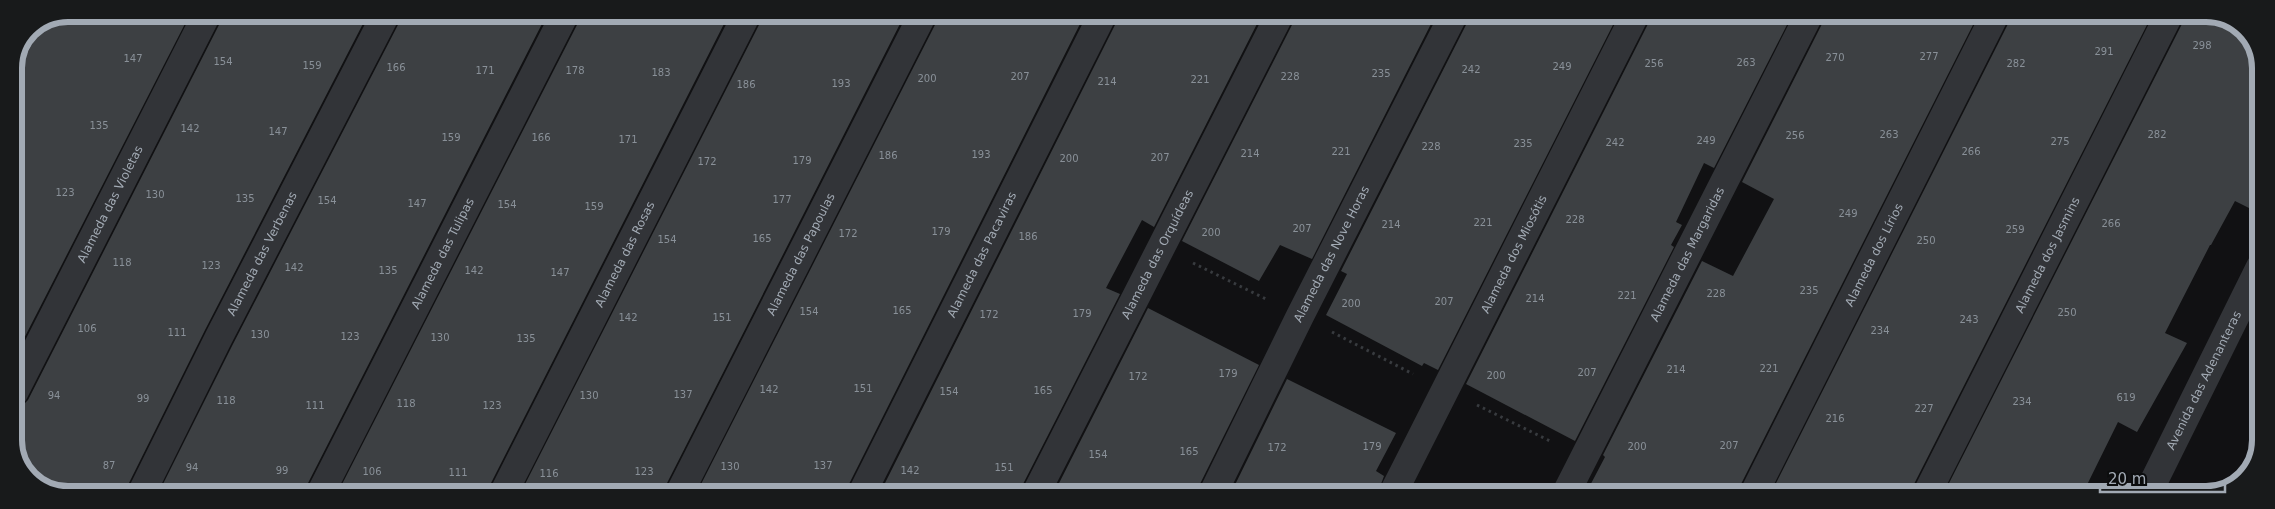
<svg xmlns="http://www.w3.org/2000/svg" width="2275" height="509" font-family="'DejaVu Sans',sans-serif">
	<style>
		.building { fill: #3d4043 }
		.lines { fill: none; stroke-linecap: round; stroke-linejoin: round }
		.path { stroke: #383b3f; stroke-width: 3; stroke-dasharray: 2.5 4; stroke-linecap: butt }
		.minor { stroke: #323438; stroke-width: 28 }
		.labels { text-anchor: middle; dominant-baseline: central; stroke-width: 5; stroke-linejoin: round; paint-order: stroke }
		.number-label { font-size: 10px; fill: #899098 }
		.street-label { font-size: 12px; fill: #a2aab4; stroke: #0c0d0e }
		.rim { fill: none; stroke: #a2aab4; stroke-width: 6 }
	</style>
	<rect width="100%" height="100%" fill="#111113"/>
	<path class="building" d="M69 14H190L14 358V79L42 25Z
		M223 14H368L205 330 127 487 126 494H58L28 477 14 447V409L22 406 28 400 221 21Z
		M402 14H547L306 487 304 494H158L233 344 400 21Z
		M580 14H729L489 487 487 494H337L579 21Z
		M762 14H905L665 487 663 494H520L761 21Z
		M938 14H1085L847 488 846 495 696 494 937 21Z
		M1118 14H1262L1154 227 1142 220 1106 288 1120 294 1021 488 1020 495H879L1117 21Z
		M1295 14H1436L1312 259 1280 245 1259 281 1182 241 1294 21Z
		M1469 14 1618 15 1438 370 1424 363 1422 366 1326 315 1347 274 1341 271 1468 21Z
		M1651 15H1792L1714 168 1704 163 1676 222 1682 225 1671 245 1674 247 1575 441 1466 384 1649 22Z
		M1825 15H1978L1739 488 1738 495H1585L1605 457 1603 455 1702 261 1733 276 1774 199 1742 182 1823 22Z
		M2011 15H2152L1912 488 1910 495H1770L2009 22Z
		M2185 15H2217L2247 32 2261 62V214L2235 201 2211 245H2210L2165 333 2187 343 2137 432 2118 422 2082 495H1943L2183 22Z
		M1148 308 1259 365 1198 488 1197 495H1053Z
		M1287 379 1396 433 1376 471 1384 476 1377 495H1230Z"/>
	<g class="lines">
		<path class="path" d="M1193 263 1268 300
			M1332 332 1413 374
			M1477 405 1552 442"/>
		<g class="minor">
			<path id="s1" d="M14 393 207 14"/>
			<path id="s2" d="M141 494 219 337 386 14"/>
			<path id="s3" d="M320 494 565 14"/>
			<path id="s4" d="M503 494 747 14"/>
			<path id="s5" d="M679 494 923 14"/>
			<path id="s6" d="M861 495 1103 14"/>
			<path id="s7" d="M1035 495 1280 14"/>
			<path id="s8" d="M1212 495 1300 316 1454 14"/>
			<path id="s9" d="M1392 495 1635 15"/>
			<path id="s10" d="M1565 495 1809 15"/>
			<path id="s11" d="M1753 495 1995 15"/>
			<path id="s12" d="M1926 495 2169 15"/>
			<path id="s13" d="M2147 495 2260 267"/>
		</g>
	</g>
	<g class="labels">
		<g class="number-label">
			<text x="2202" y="45">298</text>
			<text x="2104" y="51">291</text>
			<text x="1929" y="56">277</text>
			<text x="1835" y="57">270</text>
			<text x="133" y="58">147</text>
			<text x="223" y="61">154</text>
			<text x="1746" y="62">263</text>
			<text x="1654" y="63">256</text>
			<text x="2016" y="63">282</text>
			<text x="312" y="65">159</text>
			<text x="1562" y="66">249</text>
			<text x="396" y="67">166</text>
			<text x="1471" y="69">242</text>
			<text x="485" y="70">171</text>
			<text x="575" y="70">178</text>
			<text x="661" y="72">183</text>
			<text x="1381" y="73">235</text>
			<text x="1020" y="76">207</text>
			<text x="1290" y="76">228</text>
			<text x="927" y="78">200</text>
			<text x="1200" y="79">221</text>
			<text x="1107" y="81">214</text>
			<text x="841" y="83">193</text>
			<text x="746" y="84">186</text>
			<text x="99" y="125">135</text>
			<text x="190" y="128">142</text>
			<text x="278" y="131">147</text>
			<text x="1889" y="134">263</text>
			<text x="2157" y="134">282</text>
			<text x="1795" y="135">256</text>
			<text x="451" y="137">159</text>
			<text x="541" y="137">166</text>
			<text x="628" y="139">171</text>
			<text x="1706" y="140">249</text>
			<text x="2060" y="141">275</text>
			<text x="1615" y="142">242</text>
			<text x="1523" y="143">235</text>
			<text x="1431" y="146">228</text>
			<text x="1341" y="151">221</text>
			<text x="1971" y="151">266</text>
			<text x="1250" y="153">214</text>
			<text x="981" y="154">193</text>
			<text x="888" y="155">186</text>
			<text x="1160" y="157">207</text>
			<text x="1069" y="158">200</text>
			<text x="802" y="160">179</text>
			<text x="707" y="161">172</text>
			<text x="65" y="192">123</text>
			<text x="155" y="194">130</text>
			<text x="245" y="198">135</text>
			<text x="782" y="199">177</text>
			<text x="327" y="200">154</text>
			<text x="417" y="203">147</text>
			<text x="507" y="204">154</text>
			<text x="594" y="206">159</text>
			<text x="1848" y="213">249</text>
			<text x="1575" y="219">228</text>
			<text x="1483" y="222">221</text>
			<text x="2111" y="223">266</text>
			<text x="1391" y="224">214</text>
			<text x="1302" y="228">207</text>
			<text x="2015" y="229">259</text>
			<text x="941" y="231">179</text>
			<text x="1211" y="232">200</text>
			<text x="848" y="233">172</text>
			<text x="1028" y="236">186</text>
			<text x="762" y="238">165</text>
			<text x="667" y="239">154</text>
			<text x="1926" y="240">250</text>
			<text x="122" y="262">118</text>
			<text x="211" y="265">123</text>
			<text x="294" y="267">142</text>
			<text x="388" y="270">135</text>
			<text x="474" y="270">142</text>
			<text x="560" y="272">147</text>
			<text x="1809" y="290">235</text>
			<text x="1716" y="293">228</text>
			<text x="1627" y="295">221</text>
			<text x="1535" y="298">214</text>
			<text x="1444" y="301">207</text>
			<text x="1351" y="303">200</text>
			<text x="902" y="310">165</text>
			<text x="809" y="311">154</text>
			<text x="2067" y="312">250</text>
			<text x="1082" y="313">179</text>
			<text x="989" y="314">172</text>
			<text x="628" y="317">142</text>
			<text x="722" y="317">151</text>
			<text x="1969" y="319">243</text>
			<text x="87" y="328">106</text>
			<text x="1880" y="330">234</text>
			<text x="177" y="332">111</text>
			<text x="260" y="334">130</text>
			<text x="350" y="336">123</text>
			<text x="440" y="337">130</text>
			<text x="526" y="338">135</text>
			<text x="1769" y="368">221</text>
			<text x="1676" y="369">214</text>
			<text x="1587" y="372">207</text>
			<text x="1228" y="373">179</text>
			<text x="1496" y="375">200</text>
			<text x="1138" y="376">172</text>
			<text x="863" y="388">151</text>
			<text x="769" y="389">142</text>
			<text x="1043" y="390">165</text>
			<text x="949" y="391">154</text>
			<text x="683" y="394">137</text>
			<text x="54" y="395">94</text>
			<text x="589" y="395">130</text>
			<text x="2126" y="397">619</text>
			<text x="143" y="398">99</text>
			<text x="226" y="400">118</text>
			<text x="2022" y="401">234</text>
			<text x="406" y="403">118</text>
			<text x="315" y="405">111</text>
			<text x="492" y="405">123</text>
			<text x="1924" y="408">227</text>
			<text x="1835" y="418">216</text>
			<text x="1729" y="445">207</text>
			<text x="1372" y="446">179</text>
			<text x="1637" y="446">200</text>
			<text x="1277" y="447">172</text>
			<text x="1189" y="451">165</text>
			<text x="1098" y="454">154</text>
			<text x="109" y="465">87</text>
			<text x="823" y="465">137</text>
			<text x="730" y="466">130</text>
			<text x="192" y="467">94</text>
			<text x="1004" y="467">151</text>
			<text x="282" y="470">99</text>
			<text x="910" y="470">142</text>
			<text x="372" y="471">106</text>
			<text x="644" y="471">123</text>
			<text x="458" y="472">111</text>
			<text x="549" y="473">116</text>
		</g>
		<g class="street-label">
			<text stroke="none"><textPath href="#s1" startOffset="212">Alameda das Violetas</textPath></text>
			<text stroke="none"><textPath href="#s2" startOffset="269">Alameda das Verbenas</textPath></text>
			<text stroke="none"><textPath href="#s3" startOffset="270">Alameda das Tulipas</textPath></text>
			<text stroke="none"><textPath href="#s4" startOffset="269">Alameda das Rosas</textPath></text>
			<text stroke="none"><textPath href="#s5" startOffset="269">Alameda das Papoulas</textPath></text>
			<text stroke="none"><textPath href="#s6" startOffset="269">Alameda das Pacaviras</textPath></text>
			<text stroke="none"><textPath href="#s8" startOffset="269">Alameda das Nove Horas</textPath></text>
			<text stroke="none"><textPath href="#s7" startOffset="270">Alameda das Orquídeas</textPath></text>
			<text stroke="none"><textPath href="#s9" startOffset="270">Alameda dos Miosótis</textPath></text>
			<text stroke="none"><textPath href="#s10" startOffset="270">Alameda das Margaridas</textPath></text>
			<text stroke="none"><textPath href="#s11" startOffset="269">Alameda dos Lírios</textPath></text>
			<text stroke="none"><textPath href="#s12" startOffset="269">Alameda dos Jasmins</textPath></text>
			<text stroke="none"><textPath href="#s13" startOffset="128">Avenida das Adenanteras</textPath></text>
		</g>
	</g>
	<path d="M0 0H2275V509H0ZM68 22H2206A46 46 0 0 1 2252 68V440A46 46 0 0 1 2206 486H68A46 46 0 0 1 22 440V68A46 46 0 0 1 68 22Z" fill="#181a1b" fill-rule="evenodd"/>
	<path class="rim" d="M68 22H2206A46 46 0 0 1 2252 68V440A46 46 0 0 1 2206 486H68A46 46 0 0 1 22 440V68A46 46 0 0 1 68 22Z"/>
	<path d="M2100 484v8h125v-8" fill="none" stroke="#a2aab4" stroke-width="2.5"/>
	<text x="2108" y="484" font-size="15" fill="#a2aab4" stroke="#0c0d0e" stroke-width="4" paint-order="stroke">20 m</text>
</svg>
